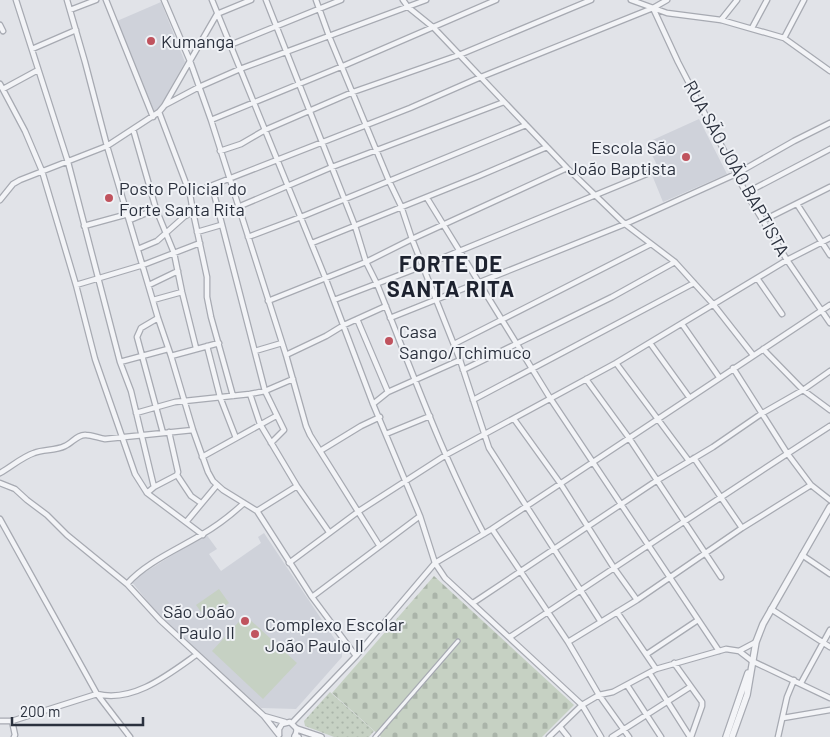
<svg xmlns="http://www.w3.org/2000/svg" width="830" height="737" font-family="Barlow,sans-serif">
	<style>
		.built { fill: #cfd2da }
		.green { fill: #c6d1c3 }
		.cemetery { fill: url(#cemetery-stones) }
		.garden { fill: url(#garden-dots) }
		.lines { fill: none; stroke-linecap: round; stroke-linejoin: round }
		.pedestrian-casing { stroke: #a7aab2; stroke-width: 5.5 }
		.minor-casing { stroke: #a7aab2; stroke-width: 7 }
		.tertiary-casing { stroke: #a7aab2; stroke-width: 8 }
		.pedestrian { stroke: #f3f4f7; stroke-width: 3 }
		.minor { stroke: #f3f4f7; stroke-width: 4.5 }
		.tertiary { stroke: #f3f4f7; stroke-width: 5.5 }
		.poi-dot { fill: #c0535e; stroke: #f0f2f6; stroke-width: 2 }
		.labels { text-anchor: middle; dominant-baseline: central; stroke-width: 4; stroke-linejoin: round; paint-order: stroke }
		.poi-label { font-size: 18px; fill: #2b313e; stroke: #f0f2f6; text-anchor: start }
		.street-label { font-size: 18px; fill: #2b313e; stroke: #f0f2f6 }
		.district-label { font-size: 22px; font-weight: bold; letter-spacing: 1px; fill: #1d222f; stroke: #f0f2f6 }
	</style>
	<defs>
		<pattern id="cemetery-stones" width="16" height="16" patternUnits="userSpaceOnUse" patternTransform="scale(1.25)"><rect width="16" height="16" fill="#c6d1c3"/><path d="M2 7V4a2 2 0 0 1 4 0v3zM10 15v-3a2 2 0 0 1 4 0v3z" fill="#aab4a9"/></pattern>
		<pattern id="garden-dots" width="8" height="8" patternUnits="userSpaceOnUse" patternTransform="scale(1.25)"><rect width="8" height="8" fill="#c6d1c3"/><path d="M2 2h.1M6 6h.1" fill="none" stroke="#aab4a9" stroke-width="1.8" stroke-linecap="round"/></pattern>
	</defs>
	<rect width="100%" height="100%" fill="#e1e3e8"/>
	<path class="built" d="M161 2 185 62 158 110 154 111 117 21Z
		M699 119 727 174 663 202 652 175 660 171 646 143Z
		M264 533 342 650V657L296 709 261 708 161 618 131 581 206 534 217 549 209 554 221 571 261 543 258 537Z"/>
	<path class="green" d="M219 589 229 603 206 619 196 605Z
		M245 615 297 663 263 699 212 651Z"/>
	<path class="cemetery" d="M434 576 574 705 542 737H381L332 693Z"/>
	<path class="garden" d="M330 692 374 731 369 737H334L305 726 304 721Z"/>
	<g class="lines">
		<defs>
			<path id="pedestrian" d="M375 737 458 641"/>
			<path id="minor" d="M16 0 68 162 120 362 131 391 154 487 147 493
				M67 0 85 62 107 146 158 318 171 356 193 430 208 472 213 481 223 490 257 511 312 597 356 656
				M106 0 153 117
				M164 0 190 61 211 120 286 355 306 426 310 435 379 545
				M212 0 325 277 373 404 420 516 435 563 445 578 582 705 549 737
				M266 0 355 226 366 262 377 284C411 368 441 454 484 534
				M316 0 329 36 389 181 401 206 412 239 460 360 489 448 601 622
				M403 0 408 7 434 28 567 168 625 224 675 262 713 304 753 355
				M631 0 667 13 721 20 784 38 830 71
				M653 8 678 62 746 193 787 260 830 323
				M70 10 96 0
				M721 20 737 0
				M0 25 3 31
				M752 28 767 0
				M784 38 804 0
				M230 45 341 0
				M32 49 76 30
				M0 84 25 131 42 171 76 285 95 359 135 474 147 493 203 535
				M3 89 38 70
				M165 105 199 87 240 69 426 0
				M211 120 343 66 496 0
				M133 129 156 209 174 253 182 292 196 348
				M220 151 241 144 265 130 353 92 459 55 591 0
				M212 186 265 391 284 430 271 443
				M746 193 830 149
				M190 194 410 108 481 77 653 8 667 0
				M427 198 550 398 719 651
				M0 200 13 184 20 180 107 146 159 112 164 106 217 14 251 0
				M797 204 830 255
				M238 207 332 167 504 102
				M193 212 207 277V297L211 317 233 396
				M130 220 156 209
				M764 220 830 187
				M84 226 128 214
				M197 232 221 225
				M248 237 301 217 526 125
				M312 243 479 176 547 147
				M138 249 157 241 185 216 193 212 190 194 159 112
				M757 278 782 314
				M76 285 143 265 200 243
				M149 285 178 271
				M153 300 182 292
				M334 300 423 266 654 171
				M268 301 366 262 412 239 567 168
				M158 318 141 328 137 337 163 433
				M390 318 625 224 736 174 794 141 830 123
				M357 319 388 392
				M682 324 719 377
				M650 343 689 397
				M454 344 651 244
				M207 346 220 397 236 438
				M763 349 803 390 830 410
				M255 351 282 343
				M286 355 326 336 344 325 386 306
				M171 356 219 343
				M120 362 168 349
				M616 363 689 461
				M733 368 787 453 811 485
				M463 370 612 297 675 262
				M586 379 629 438 721 577
				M250 394 260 424 297 486 329 532
				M473 400 694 283
				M373 404 388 392 460 360
				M136 413 175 402 250 394 265 391 293 379
				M514 419 560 483 614 568 637 600
				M386 434 430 416
				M320 451 361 426 380 417
				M202 457 276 416
				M694 458 742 528
				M0 473C11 467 22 457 34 453 44 449 55 451 65 446 72 443 78 434 86 435 91 435 99 438 105 439L193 430
				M177 475 191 496 201 503
				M0 483 15 489 27 500 47 515 67 535 127 584 160 620 264 716
				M154 487 177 475 178 472 169 432
				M257 511 297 486
				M0 519 97 694 130 737
				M187 521 217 485
				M492 529 568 642 599 695 629 737
				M802 555 830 574
				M289 563 359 511 446 455 616 363 787 260 830 238
				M127 584C145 563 178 549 201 535 217 526 231 515 244 503
				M312 597 420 516
				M473 603 656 481 713 447 761 414 803 390 830 371
				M771 609 830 647
				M617 612 656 669
				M510 637C616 567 723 495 830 426
				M568 642 637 600 742 528 811 485 830 500
				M756 642 739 651 752 661 830 698
				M647 654 698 620
				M674 663 702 702V706L691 737
				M650 674 690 737
				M801 683 830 630
				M627 685 661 737
				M783 718 830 710
				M0 721H12L97 694C133 703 168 675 196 655
				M12 721 15 735 14 737
				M292 723 356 656 435 563 492 529 830 305
				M560 727 568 737
				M279 734V729L282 724 290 722 297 729 295 737
				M279 735 264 716 285 722
				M601 737 582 705 599 695 613 692 656 669 726 649 739 651
				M612 737 690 687
				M778 737 787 697 794 680"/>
			<path id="tertiary" d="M297 729 321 737
				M295 736 298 737
				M726 737 748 673
				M732 737 747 695 756 642 763 624 830 507"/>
		</defs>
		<use href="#pedestrian" class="pedestrian-casing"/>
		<use href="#minor" class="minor-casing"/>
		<use href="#tertiary" class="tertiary-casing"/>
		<use href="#pedestrian" class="pedestrian"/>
		<use href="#minor" class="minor"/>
		<use href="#tertiary" class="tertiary"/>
	</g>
	<g class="poi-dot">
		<circle cx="151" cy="41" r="5"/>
		<circle cx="686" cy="157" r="5"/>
		<circle cx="109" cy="198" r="5"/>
		<circle cx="389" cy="341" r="5"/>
		<circle cx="245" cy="621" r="5"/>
		<circle cx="255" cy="634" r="5"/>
	</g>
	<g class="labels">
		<g class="poi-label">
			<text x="161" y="41">Kumanga</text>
			<text x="676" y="147" text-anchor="end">Escola São<tspan x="676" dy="21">João Baptista</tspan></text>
			<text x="119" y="188">Posto Policial do<tspan x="119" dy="21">Forte Santa Rita</tspan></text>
			<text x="399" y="331">Casa<tspan x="399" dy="21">Sango/Tchimuco</tspan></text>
			<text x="235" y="611" text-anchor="end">São João<tspan x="235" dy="21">Paulo II</tspan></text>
			<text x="265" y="624">Complexo Escolar<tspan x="265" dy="21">João Paulo II</tspan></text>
		</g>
		<g class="street-label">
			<text transform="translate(737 168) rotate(61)">RUA SÃO JOÃO BAPTISTA</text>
		</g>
		<g class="district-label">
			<text x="451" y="263">FORTE DE<tspan x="451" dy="25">SANTA RITA</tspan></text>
		</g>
	</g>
	<path d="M12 717v8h131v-8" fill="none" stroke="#2b313e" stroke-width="2.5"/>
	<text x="20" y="717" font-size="15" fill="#2b313e" stroke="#f0f2f6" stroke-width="4" paint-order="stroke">200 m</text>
</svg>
